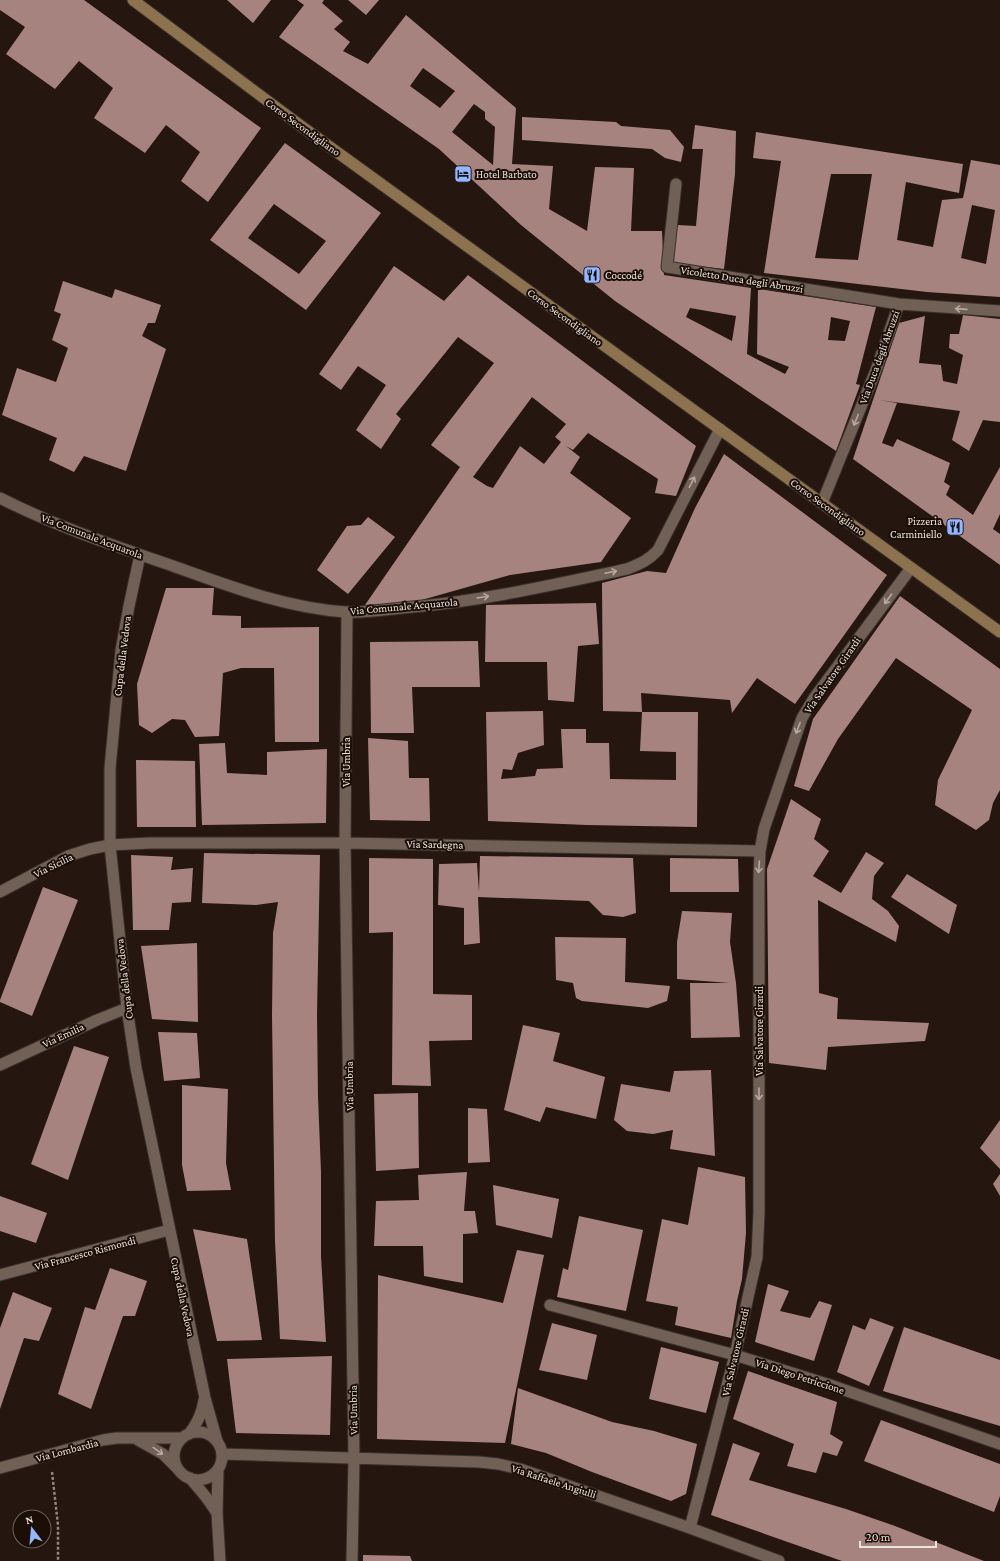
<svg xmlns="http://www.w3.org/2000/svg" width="1000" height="1561" font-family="'Crimson Pro',serif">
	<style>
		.building { fill: #a78380; fill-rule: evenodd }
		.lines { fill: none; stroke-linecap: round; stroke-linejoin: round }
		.minor-casing { stroke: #3a312d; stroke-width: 13 }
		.secondary-casing { stroke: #3a312d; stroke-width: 13 }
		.path { stroke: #91857e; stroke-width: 2.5; stroke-dasharray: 3 2; stroke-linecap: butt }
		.minor { stroke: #716056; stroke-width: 11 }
		.secondary { stroke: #8c724e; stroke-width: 11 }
		.oneway { stroke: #b6a9a1 }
		.labels { text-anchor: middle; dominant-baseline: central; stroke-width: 4; stroke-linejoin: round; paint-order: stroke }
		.street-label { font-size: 11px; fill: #eee4de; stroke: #1b0e07 }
		.poi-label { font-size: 11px; fill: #eee4de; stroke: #1b0e07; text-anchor: start }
	</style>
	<rect width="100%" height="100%" fill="#25170f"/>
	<path class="building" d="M0 0H84L261 128 208 202 181 181 200 152 166 125 145 153 94 118 113 88 79 61 55 89 6 54 25 27 0 10Z
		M227 0H271L253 23Z
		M297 0H324L322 3 343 21 334 29 350 42 343 51 368 64 406 15 516 108 512 164 553 166 549 209 587 231 595 167 634 168 631 231H662L664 275 751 288 747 354 785 374 789 367 757 354 758 289 876 307 856 384 860 385 836 451 615 301 521 225 439 149 279 37 304 5ZM423 68 455 91 440 108 410 86ZM474 104 485 112V119L495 127 493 165 452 132ZM690 308 736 316 732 341 686 317ZM831 317 850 321 845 341 828 340Z
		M348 0H379L366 15Z
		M522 117 616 122 621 126 670 130 684 147 681 162 665 158 652 149 522 140Z
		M695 125 736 131 735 174 724 269 672 263 677 225 696 226 703 149H692Z
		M756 132 963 164 959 193 906 182 897 240 933 247 942 200 963 198 971 160 1000 165V297L927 292 764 273 781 161 753 158ZM831 174H872L858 260 815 258ZM972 205 995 210 986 264 961 258Z
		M285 143 381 213 306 310 210 240ZM274 204 326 241 299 274 248 238Z
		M394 266 444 301 468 275 696 446 676 496 655 493 658 479 588 433 573 450 566 446 580 457 570 473 631 518 601 562 510 575 411 603 365 605 460 467 431 445 494 363 458 337 396 414 401 419 381 449 356 430 386 385 358 366 341 390 319 374ZM532 397 566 424 555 437 561 442 544 464 520 446 493 488 487 486 473 477Z
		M63 281 112 298 115 289 161 305 155 323H148L142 336 166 349 126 471 84 456 74 472 49 460 57 438 2 415 17 368 56 382 68 348 52 340 61 314 54 311Z
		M963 315 1000 319V422L983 420 969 451 952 440 960 411 879 400 897 403 882 443 893 447 897 439 950 463 944 482 950 486 946 495 973 515 1000 467V514L993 529 1000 534V565L853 459 899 323 925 316 919 363 941 365 943 381 957 384 963 355 949 348 950 334H959Z
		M724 454 887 575 795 704 757 678 732 713 730 700 641 693 642 712 603 711 602 583 647 571 666 573 695 508Z
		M368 517 395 537 348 594 317 570 347 526 361 525Z
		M166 588H214L212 615 241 616V628L319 627V742H275L274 668H241L223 673 219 736 195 737 185 720 172 719 152 733 139 725 137 684Z
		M900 596 1000 669V790L993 803 989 820 976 830 935 805 938 780 972 710 896 658 838 739 809 791 794 786 813 719Z
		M596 603 599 644 578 646 574 702 548 700 547 662H485L486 605Z
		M478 641 480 687H412L414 733H371L370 642Z
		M543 711 544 745 518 753 512 770 503 769 501 779 535 776 537 769 563 768 561 729H586V743H609L610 779 676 780V752L640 751 642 712H698L697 827 587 825 488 821 486 712Z
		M368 738 408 741 409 778H429L430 821 370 820Z
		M225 743 227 773 267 775V752L327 749 326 823 202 825 199 744Z
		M136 760 195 761 196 827H137Z
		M791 799 821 819 814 839 829 851 813 876 841 893 866 852 884 863 874 876 872 899 888 911 899 926 896 942 818 900 819 993 838 998 837 1019 929 1023 925 1041 828 1047 826 1070 769 1063 767 869Z
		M204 853 320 855 317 1014 318 1097 321 1172V1256L326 1342 280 1339 275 1242 272 1014 273 933 278 902 256 905 202 903Z
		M131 855 173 857 171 870 193 868 191 902 172 903 169 930H133Z
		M480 856 633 858 636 913 623 917 603 915 589 901 478 897 480 943 464 945V908L438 905 439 864 477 863 479 892Z
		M369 858 433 859V994L472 995V1040L429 1041 431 1086 392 1085 393 932 369 933Z
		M670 858 738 859 739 892H670Z
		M907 874 957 905 949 934 891 897Z
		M43 887 78 900 32 1016 0 1002V1000Z
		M682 911 732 913 730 942 736 983 740 1037 691 1038 690 983H730L677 979V942Z
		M555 937 626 938 625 982 670 986 667 1001 648 1008 582 1001 576 998 573 983 556 980Z
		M197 943 198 1022 152 1019 141 946Z
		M523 1025 560 1033 553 1061 605 1077 596 1119 546 1107 540 1122 504 1110Z
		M158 1032 197 1033 200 1078 164 1081Z
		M74 1046 109 1057 68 1180 31 1164Z
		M711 1070 715 1156 670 1149 673 1130 653 1134 627 1131 614 1120 621 1084 670 1092 674 1071Z
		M182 1085 228 1089 226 1163 231 1190 187 1191 182 1165Z
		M418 1093 419 1168 376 1171 374 1094Z
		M468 1108 487 1109 490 1162 468 1163Z
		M1000 1120V1169L980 1148Z
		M698 1167 745 1177 746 1233 742 1279 737 1301 731 1338 675 1325 678 1307 646 1301 662 1219 688 1225Z
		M467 1172 464 1211H475L478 1233 463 1234V1283L424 1276 423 1246H374L376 1201 419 1200 418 1175Z
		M1000 1174V1196L993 1184Z
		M493 1185 559 1199 552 1238 496 1225Z
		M0 1196 47 1213 36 1243 0 1231Z
		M579 1216 643 1230 626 1311 557 1297 563 1268 568 1270Z
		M193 1229 247 1239 262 1340 217 1341Z
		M517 1250 544 1255 505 1443 377 1439 378 1275 503 1303Z
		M110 1268 147 1281 135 1316H123L91 1409 58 1394 85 1307 95 1310Z
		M768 1284 789 1291 780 1311 810 1318 819 1301 832 1305 814 1361 755 1342Z
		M13 1292 52 1308 39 1341 24 1338 0 1409V1328Z
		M870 1318 894 1327 869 1386 837 1372 853 1325 865 1330Z
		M552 1323 597 1335 587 1380 539 1370Z
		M904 1327 1000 1360V1426L883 1391Z
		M661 1347 719 1362 706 1413 649 1399Z
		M332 1356 330 1435 236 1433 227 1359Z
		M748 1371 837 1402 830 1434 843 1442 837 1456 823 1452 816 1473 787 1466 794 1444 733 1419Z
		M518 1388 612 1422 654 1431 697 1444 686 1494 671 1501 592 1472 546 1453 511 1444Z
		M881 1420 1000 1464V1496L994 1512 864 1461Z
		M733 1443 760 1453 749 1480 846 1509 895 1526 984 1561H842L711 1515Z
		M363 1555 410 1556 412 1561H363Z"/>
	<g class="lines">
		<defs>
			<path id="minor" d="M676 184 667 267 899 304 1000 311
				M0 498C55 526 115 546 173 566 229 586 286 608 346 612 364 613 384 610 402 608 478 602 552 585 627 569 640 564 649 560 658 550L720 429
				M822 503 876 370 899 304
				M140 555 129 606 121 651 110 768V845L127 1008 136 1068 205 1398 217 1441
				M347 612 345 843 354 1458 352 1561
				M0 892 68 856 90 849 110 845 150 843H345L760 851
				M0 1065 97 1020 127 1008
				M0 1275 169 1230
				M550 1305 735 1355 830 1385 1000 1444
				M174 1456a24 24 0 1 1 48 0a24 24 0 1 1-48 0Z
				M189 1434C197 1423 202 1414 204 1400
				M138 1440 163 1454 177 1468
				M222 1454 479 1462 498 1464 520 1469 690 1528 779 1561
				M0 1468 103 1440 117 1438H182
				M218 1469 217 1513 220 1561
				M190 1478 206 1497 217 1513
				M690 1528 735 1355 757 1257 759 1212V876L760 851 764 829 793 744 802 718 814 698 911 568"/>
			<path id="secondary" d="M133 0 301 126 1000 632"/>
		</defs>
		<use href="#minor" class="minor-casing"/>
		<use href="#secondary" class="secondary-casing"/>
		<path class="path" d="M52 1472 58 1525V1561"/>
		<use href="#minor" class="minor"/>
		<use href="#secondary" class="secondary"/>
	</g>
	<defs><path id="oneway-shaft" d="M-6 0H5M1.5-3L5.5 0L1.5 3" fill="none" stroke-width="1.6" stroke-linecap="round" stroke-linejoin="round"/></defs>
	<g class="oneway">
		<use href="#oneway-shaft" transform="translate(961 309) rotate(-176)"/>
		<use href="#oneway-shaft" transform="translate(856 420) rotate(112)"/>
		<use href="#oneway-shaft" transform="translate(692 482) rotate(-63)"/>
		<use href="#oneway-shaft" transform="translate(611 572) rotate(-12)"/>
		<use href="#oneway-shaft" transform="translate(483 597) rotate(-9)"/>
		<use href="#oneway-shaft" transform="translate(888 599) rotate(127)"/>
		<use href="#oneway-shaft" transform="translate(798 728) rotate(111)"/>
		<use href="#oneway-shaft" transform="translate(759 867) rotate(94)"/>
		<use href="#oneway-shaft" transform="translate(759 1094) rotate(90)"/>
		<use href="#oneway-shaft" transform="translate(158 1451) rotate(36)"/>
	</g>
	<defs>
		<symbol id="hotel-square" viewBox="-11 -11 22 22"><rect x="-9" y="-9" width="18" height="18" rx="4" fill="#95b6fd" stroke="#1b0e07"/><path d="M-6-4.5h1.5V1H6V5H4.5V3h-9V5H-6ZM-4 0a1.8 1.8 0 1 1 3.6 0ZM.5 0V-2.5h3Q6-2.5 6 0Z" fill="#111"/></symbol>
		<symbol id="restaurant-square" viewBox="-11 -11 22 22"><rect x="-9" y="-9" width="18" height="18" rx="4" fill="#95b6fd" stroke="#1b0e07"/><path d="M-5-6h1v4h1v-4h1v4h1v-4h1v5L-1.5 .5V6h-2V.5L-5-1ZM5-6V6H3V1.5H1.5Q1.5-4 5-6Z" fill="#111"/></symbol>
	</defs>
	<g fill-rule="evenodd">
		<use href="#hotel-square" x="453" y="164" width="20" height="20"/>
		<use href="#restaurant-square" x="582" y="265" width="20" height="20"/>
		<use href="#restaurant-square" x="945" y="517" width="20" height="20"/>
	</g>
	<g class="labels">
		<g class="street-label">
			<text transform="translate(303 127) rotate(36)">Corso Secondigliano</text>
			<text transform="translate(742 279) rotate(9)">Vicoletto Duca degli Abruzzi</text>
			<text transform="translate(565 317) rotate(36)">Corso Secondigliano</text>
			<text transform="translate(879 357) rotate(-70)">Via Duca degli Abruzzi</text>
			<text transform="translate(828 507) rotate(36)">Corso Secondigliano</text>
			<text transform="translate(92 536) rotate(21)">Via Comunale Acquarola</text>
			<text transform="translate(404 606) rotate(-5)">Via Comunale Acquarola</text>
			<text transform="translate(122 656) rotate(-83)">Cupa della Vedova</text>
			<text transform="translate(832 675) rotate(-55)">Via Salvatore Girardi</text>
			<text transform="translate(346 762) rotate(-90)">Via Umbria</text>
			<text transform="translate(435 844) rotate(1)">Via Sardegna</text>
			<text transform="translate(53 865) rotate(-26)">Via Sicilia</text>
			<text transform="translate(124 979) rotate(-97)">Cupa della Vedova</text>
			<text transform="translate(759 1031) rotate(-90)">Via Salvatore Girardi</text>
			<text transform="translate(63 1035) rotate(-25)">Via Emilia</text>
			<text transform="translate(349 1086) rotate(-91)">Via Umbria</text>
			<text transform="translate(85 1253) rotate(-15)">Via Francesco Rismondi</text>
			<text transform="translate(183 1297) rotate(78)">Cupa della Vedova</text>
			<text transform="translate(735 1352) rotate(-77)">Via Salvatore Girardi</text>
			<text transform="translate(800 1376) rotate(18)">Via Diego Petriccione</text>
			<text transform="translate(353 1410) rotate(-91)">Via Umbria</text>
			<text transform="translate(67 1450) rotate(-15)">Via Lombardia</text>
			<text transform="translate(554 1481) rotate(18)">Via Raffaele Angiulli</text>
		</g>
		<g class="poi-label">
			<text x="476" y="174">Hotel Barbato</text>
			<text x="605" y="275">Coccodé</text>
			<text x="942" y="521" text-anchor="end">Pizzeria<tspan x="942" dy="13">Carminiello</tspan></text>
		</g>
	</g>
	<g transform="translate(32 1529) rotate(344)"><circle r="19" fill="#1b0e07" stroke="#6f645d"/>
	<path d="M0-3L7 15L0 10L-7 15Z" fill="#95b6fd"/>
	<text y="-6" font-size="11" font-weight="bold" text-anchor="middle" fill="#eee4de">N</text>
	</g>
	<path d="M860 1541v6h76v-6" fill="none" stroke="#eee4de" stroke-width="2"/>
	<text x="866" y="1541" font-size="12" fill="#eee4de" stroke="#1b0e07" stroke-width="3" paint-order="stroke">20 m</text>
</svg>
